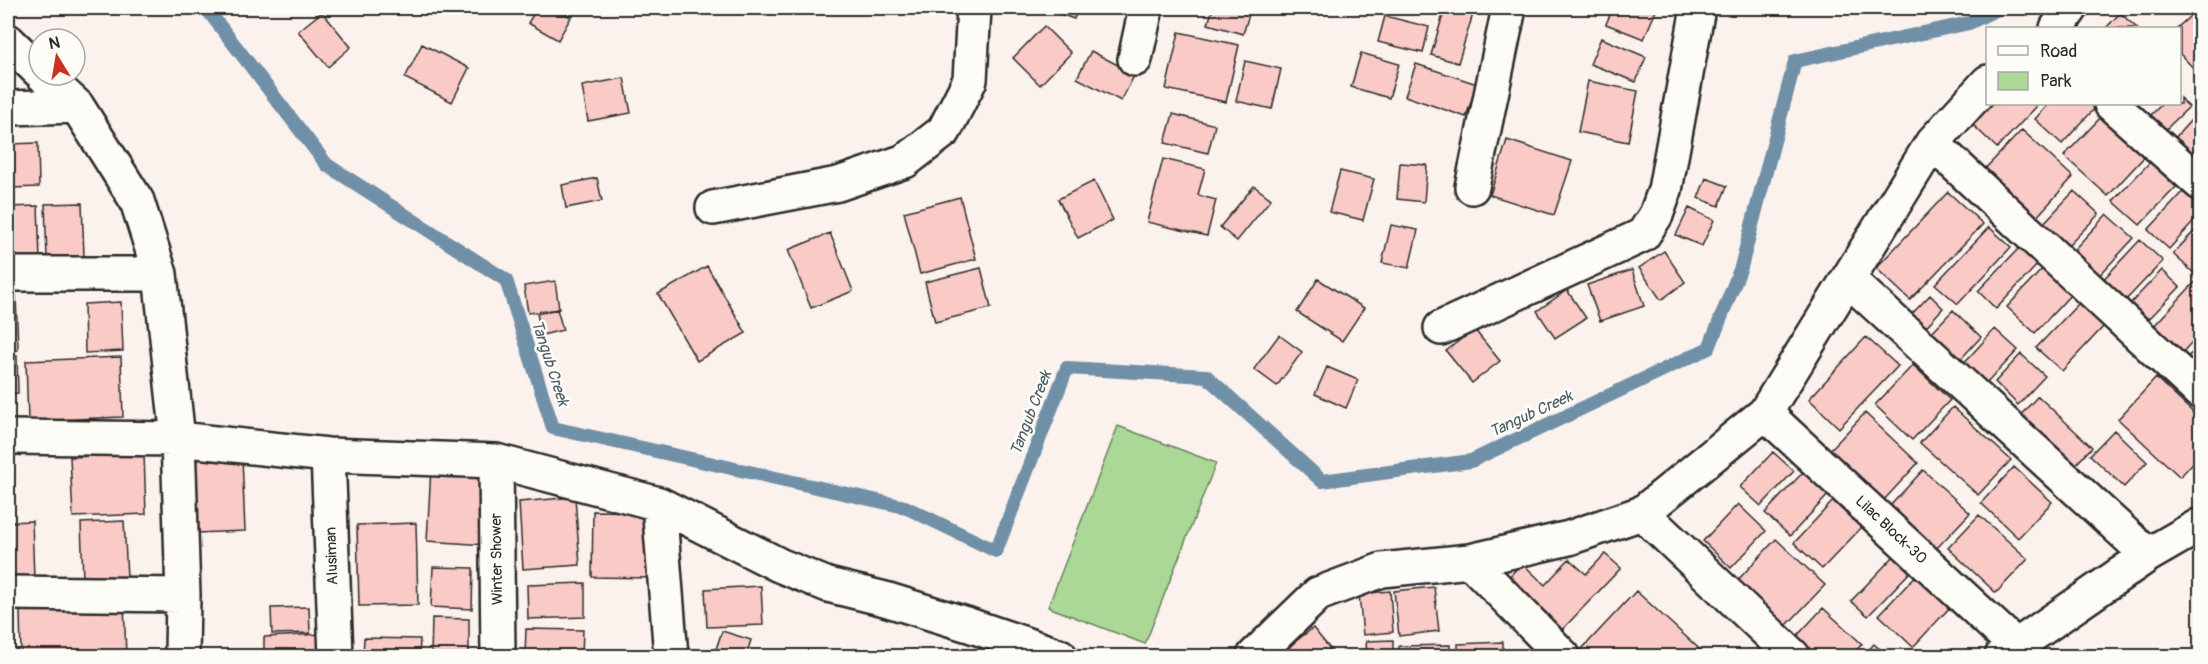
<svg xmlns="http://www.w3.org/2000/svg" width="2208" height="664" font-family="Pangolin,sans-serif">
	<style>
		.green { fill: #acd897; stroke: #6c8261; stroke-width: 1.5 }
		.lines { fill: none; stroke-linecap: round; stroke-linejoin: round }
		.stream { stroke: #6f90a8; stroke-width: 14 }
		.building { fill: #facac6; stroke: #2b2b2b; stroke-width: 1.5 }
		.minor-casing { stroke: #2b2b2b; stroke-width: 38 }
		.minor { stroke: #fdfcf7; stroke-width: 33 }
		.labels { text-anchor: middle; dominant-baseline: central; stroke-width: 5; stroke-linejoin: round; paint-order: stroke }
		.street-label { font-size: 15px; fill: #2b2b2b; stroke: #fdfcf7 }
		.water-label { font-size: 16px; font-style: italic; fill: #4d5e69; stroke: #fdfcf7 }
	</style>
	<rect width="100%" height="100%" fill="#fcf2ed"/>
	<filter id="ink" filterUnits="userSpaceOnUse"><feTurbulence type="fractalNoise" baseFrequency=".0167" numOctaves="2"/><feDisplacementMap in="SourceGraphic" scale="12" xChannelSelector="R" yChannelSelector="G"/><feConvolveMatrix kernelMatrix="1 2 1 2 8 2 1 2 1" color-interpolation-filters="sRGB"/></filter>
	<g filter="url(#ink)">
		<path class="green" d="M1118 426 1216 463 1145 644 1048 607Z"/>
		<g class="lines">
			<path class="stream" d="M206 8 327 165 506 280 553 428 905 507 996 551 1067 368 1206 376 1322 481 1471 461 1709 348 1741 267 1795 61 1969 23 1999 8"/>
		</g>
		<path class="building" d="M537 8H554L571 17 558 40 528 23Z
			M1042 8H1078L1074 19Z
			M1213 8H1251L1243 34 1208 24Z
			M1283 8H1307L1306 13Z
			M1445 8 1473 14 1458 63 1431 55Z
			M1613 8H1657L1644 39 1606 24Z
			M2199 8H2200V75L2180 54V28H2177Z
			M322 12 351 47 328 67 298 31Z
			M2120 13 2137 28H2106Z
			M1385 16 1429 27 1423 53 1378 42Z
			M1044 26 1071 53 1040 85 1013 58Z
			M1179 32 1239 45 1226 102 1166 89Z
			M1601 38 1646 57 1636 82 1590 64Z
			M422 44 469 68 452 102 405 78Z
			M1091 51 1135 74 1121 101 1077 78Z
			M1361 53 1399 64 1389 98 1351 87Z
			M1245 61 1281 69 1272 109 1236 101Z
			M1416 64 1477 84 1466 117 1405 96Z
			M624 78 631 113 588 121 582 86Z
			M1588 81 1638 91 1628 142 1578 132Z
			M2180 98 2189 107 2164 131 2149 117 2162 104H2180Z
			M1988 104H2039L1997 148 1970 122Z
			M2049 104H2094L2097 106 2062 144 2035 119Z
			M2200 110V163L2174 139Z
			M1173 114 1215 125 1208 153 1165 143Z
			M2102 116 2146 155 2108 196 2064 156Z
			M2022 130 2073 177 2034 220 1982 172Z
			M1507 140 1572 161 1554 215 1490 195Z
			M38 143 39 187 11 188 10 144Z
			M1163 159 1205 169 1198 195 1216 200 1207 236 1147 222Z
			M2150 162 2176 187 2140 225 2113 201Z
			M1400 163 1427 165 1424 202 1397 199Z
			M1340 171 1374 179 1363 220 1329 212Z
			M597 178 602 201 566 208 562 185Z
			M1706 178 1727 186 1719 206 1698 198Z
			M1094 181 1113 220 1078 238 1058 199Z
			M1254 186 1271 199 1237 241 1220 227Z
			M2074 191 2099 214 2067 247 2042 225Z
			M2184 191 2200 206V215L2169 249 2148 230Z
			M1948 192 1983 224 1910 300 1876 268Z
			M960 197 976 259 920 274 904 212Z
			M82 203 84 257 47 258 45 204Z
			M38 206 40 260 8 261V207Z
			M1689 208 1714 220 1702 246 1676 235Z
			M2107 214 2134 238 2097 278 2070 254Z
			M1391 225 1418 230 1409 268 1382 263Z
			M2200 225V272L2197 276 2173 254Z
			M1989 227 2011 247 1958 304 1935 284Z
			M830 233 853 291 811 308 788 250Z
			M2140 240 2163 261 2122 304 2100 283Z
			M2021 246 2039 263 1996 309 1978 291Z
			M1664 251 1685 282 1661 300 1639 268Z
			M707 266 746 333 697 361 658 294Z
			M2045 266 2073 292 2035 333 2007 307Z
			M981 268 991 308 935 322 925 282Z
			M1632 270 1644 306 1600 321 1587 285Z
			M2162 270 2180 287 2146 322 2128 306Z
			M1318 279 1364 308 1342 341 1297 312Z
			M555 281 559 309 528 313 524 286Z
			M2195 282 2200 287V333L2181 354 2152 328Z
			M1567 290 1586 318 1555 338 1537 311Z
			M8 295H16L18 350H8Z
			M1930 295 1943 308 1923 330 1909 317Z
			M121 302 123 351 85 353 84 304Z
			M2079 303 2104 326 2062 371 2036 348Z
			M557 309 563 330 542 335 537 314Z
			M1953 310 1981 337 1958 362 1929 335Z
			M1474 329 1500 361 1472 383 1446 351Z
			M1995 329 2018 350 1984 386 1961 366Z
			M1279 335 1302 352 1277 386 1254 369Z
			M1866 337 1898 366 1839 428 1809 399Z
			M2200 344V372L2186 359Z
			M2021 354 2045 376 2018 405 1995 382Z
			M8 356H17L18 393 8 394Z
			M121 357 123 417 28 421 26 361Z
			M1913 365 1950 400 1912 440 1875 405Z
			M1327 367 1358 380 1346 408 1315 394Z
			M2156 378 2200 419V455L2180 477 2118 419Z
			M2038 396 2092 447 2070 471 2016 420Z
			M1953 407 2011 460 1978 495 1920 443Z
			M1865 413 1918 463 1883 501 1829 451Z
			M2114 430 2147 462 2124 487 2090 455Z
			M8 451 9 511H8Z
			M1773 452 1794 471 1761 506 1740 487Z
			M144 454 146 514 73 517 70 457Z
			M242 457 245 531 196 533 193 458Z
			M2014 467 2052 502 2018 538 1981 503Z
			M431 468 490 471 486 545 427 541Z
			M1805 470 1830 493 1790 536 1765 513Z
			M1923 470 1970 513 1936 549 1890 506Z
			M575 497 580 565 523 569 519 502Z
			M1833 501 1861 528 1822 569 1794 543Z
			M1738 504 1766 531 1731 568 1703 541Z
			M593 511 654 512 652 578 592 577Z
			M1979 515 2028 559 1996 593 1948 548Z
			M32 521 34 578 8 579V522Z
			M124 521 127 577 83 579 81 523Z
			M416 523 418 605 359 606 357 525Z
			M1776 539 1825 585 1785 627 1736 582Z
			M1605 554 1621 568 1559 633 1504 582 1522 563 1545 585 1569 559 1586 574Z
			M1895 555 1912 570 1868 616 1851 601Z
			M433 567 473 568 472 609 431 607Z
			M1920 571 1954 603 1913 647 1879 615Z
			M585 583V617L528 619 527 585Z
			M761 586 763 625 707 627 705 589Z
			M1434 587 1439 631 1399 636 1394 591Z
			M1390 591 1393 632 1363 635 1359 594Z
			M1636 591 1707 656H1589L1581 650Z
			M124 603 126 656H21L20 608Z
			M309 607 310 633 272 634 271 608Z
			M1823 608 1862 644 1851 656H1817L1796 637Z
			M432 618 469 619V656H431Z
			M1313 628 1336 656H1287L1283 651Z
			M526 629 583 630 582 656H525Z
			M722 631 751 640 746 656 714 655Z
			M323 634 324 656H264V637Z
			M364 638 420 639 419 656H363Z
			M1393 640V656H1367L1366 641Z
			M1503 642V656H1458V644Z
			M1874 644 1888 656H1863Z
			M1450 645V656H1399V646Z
			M988 647 1008 656H989Z"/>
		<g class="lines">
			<defs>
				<path id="minor" d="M2057 28 2071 8
					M8 41 39 71
					M1135 59 1146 8
					M43 75 77 106 137 201 160 274 178 439 183 595 182 656
					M2111 104 2200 183
					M8 108 77 106
					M1932 143 2200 392
					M1472 187 1509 8
					M713 208 838 184 905 161 944 131 970 80 974 8
					M8 274H160
					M1849 280 2148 555
					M1441 328 1643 235 1656 215 1665 190 1698 8
					M1765 413 2017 647
					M8 437 178 439 328 455 496 461 659 504 779 565 828 585 885 599 969 625 1060 656
					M328 455 336 656
					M496 461 498 656
					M659 504 671 656
					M1642 513 1793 656
					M1470 561 1563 656
					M8 593 183 595
					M1254 656 1318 594 1382 570 1470 561 1569 538 1642 513 1765 413 1932 143 1988 82
					M2002 656 2148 555 2200 525"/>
			</defs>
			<use href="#minor" class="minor-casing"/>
			<use href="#minor" class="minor"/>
		</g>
	</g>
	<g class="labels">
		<g class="street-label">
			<text transform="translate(1891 530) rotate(43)">Lilac Block-30</text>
			<text transform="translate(332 556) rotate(-92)">Alusiman</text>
			<text transform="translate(497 559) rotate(-91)">Winter Shower</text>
		</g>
		<g class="water-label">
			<text transform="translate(550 363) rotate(72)">Tangub Creek</text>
			<text transform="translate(1031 413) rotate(-69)">Tangub Creek</text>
			<text transform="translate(1531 414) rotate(-25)">Tangub Creek</text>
		</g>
	</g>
	<rect width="2208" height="664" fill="none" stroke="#fdfcf7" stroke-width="30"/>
	<rect x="15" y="15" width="2178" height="634" fill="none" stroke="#2b2b2b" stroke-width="2" filter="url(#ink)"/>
	<rect x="1986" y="27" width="195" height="78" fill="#fdfcf7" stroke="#a9a8a5" stroke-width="1.5"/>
	<rect x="1998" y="46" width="30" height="9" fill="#fdfcf7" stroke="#a9a8a5" stroke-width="1.5"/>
	<text x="2040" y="57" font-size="18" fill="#2b2b2b">Road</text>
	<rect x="1998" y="72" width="30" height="18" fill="#acd897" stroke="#a9a8a5" stroke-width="1.5"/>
	<text x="2040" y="87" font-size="18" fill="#2b2b2b">Park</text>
	<g transform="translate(57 57) rotate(349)"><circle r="28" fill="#fdfcf7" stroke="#a9a8a5" stroke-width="1.5"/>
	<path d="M0-4.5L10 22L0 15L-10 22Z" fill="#c8321e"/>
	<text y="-9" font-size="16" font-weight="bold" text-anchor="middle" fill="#2b2b2b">N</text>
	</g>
</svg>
